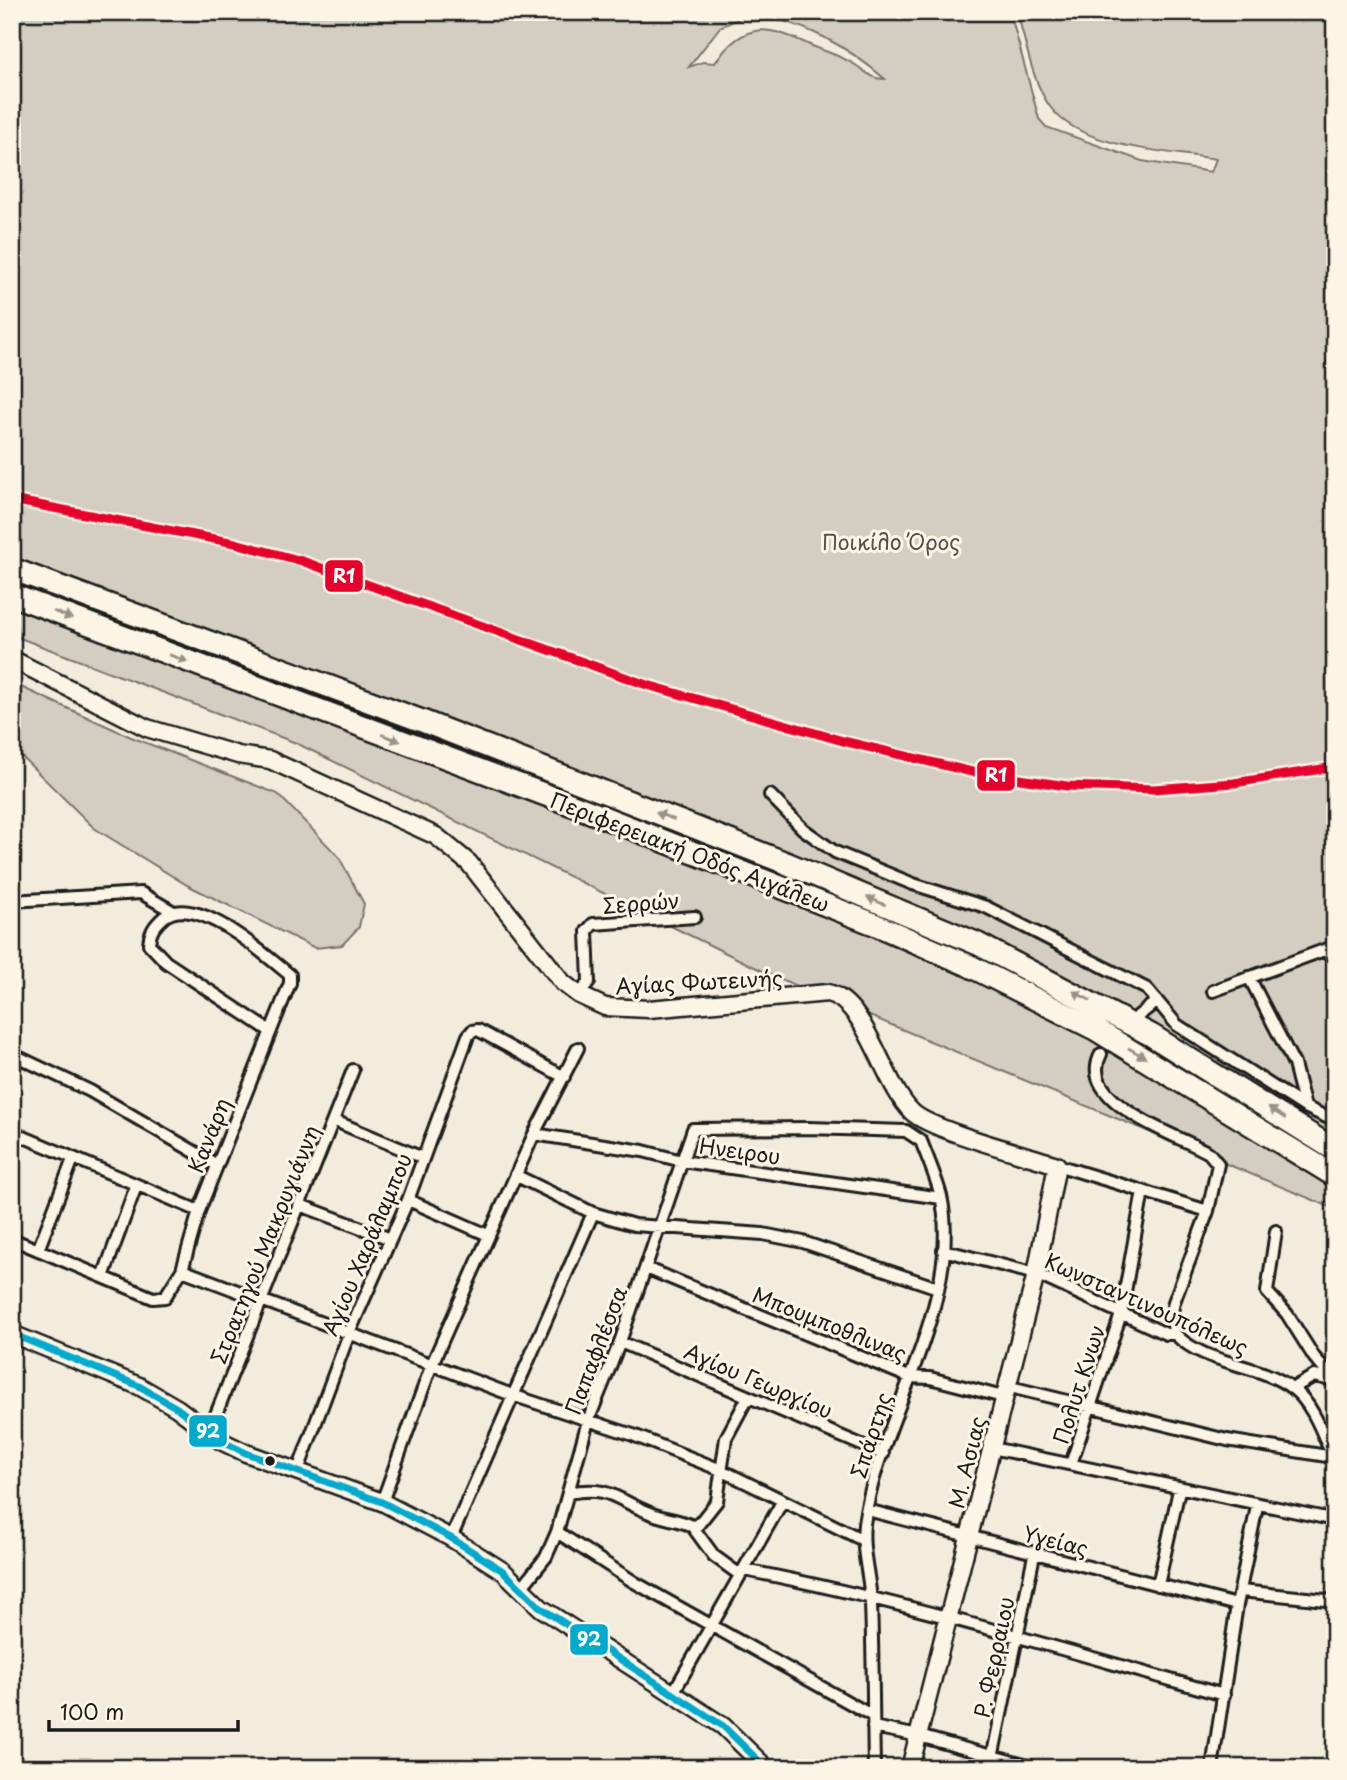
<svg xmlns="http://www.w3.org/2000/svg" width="1347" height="1780" font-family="'Playpen Sans',sans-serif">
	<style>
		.green { fill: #d3cec1; stroke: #78756e; stroke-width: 2; fill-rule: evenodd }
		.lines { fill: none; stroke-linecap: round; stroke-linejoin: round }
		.street-casing { stroke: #1c1c1c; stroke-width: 16 }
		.secondary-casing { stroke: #1c1c1c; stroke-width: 21 }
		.highway-casing { stroke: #1c1c1c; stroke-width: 26 }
		.street { stroke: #fcf5e5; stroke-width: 10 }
		.secondary { stroke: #fcf5e5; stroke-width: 16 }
		.highway { stroke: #fcf5e5; stroke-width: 21 }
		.bus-1-casing { stroke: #fcf5e5; stroke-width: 12 }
		.bus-1 { stroke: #00a9ce; stroke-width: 7 }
		.rail-1-casing { stroke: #fcf5e5; stroke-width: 14 }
		.rail-1 { stroke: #e4002b; stroke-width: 9 }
		.oneway { fill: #97938b }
		.bus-dot { fill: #1c1c1c; stroke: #fcf5e5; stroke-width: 2.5 }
		.labels { text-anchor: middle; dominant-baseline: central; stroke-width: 6; stroke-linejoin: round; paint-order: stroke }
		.park-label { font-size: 21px; fill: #53514e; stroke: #fcf5e5 }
		.street-label { font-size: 21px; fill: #1c1c1c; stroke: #fcf5e5 }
		.line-badge { stroke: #fcf5e5; stroke-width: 2.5 }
		.badge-label { font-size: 19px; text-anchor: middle; font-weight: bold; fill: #fff }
	</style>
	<rect width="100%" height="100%" fill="#f3ecdd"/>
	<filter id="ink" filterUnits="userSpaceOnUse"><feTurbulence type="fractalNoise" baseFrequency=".0143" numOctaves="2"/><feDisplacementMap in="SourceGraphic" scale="14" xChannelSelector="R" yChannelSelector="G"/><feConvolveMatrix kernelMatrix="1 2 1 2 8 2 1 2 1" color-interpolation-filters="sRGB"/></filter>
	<g filter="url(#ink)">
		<path class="green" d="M12 12H1010L1039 119 1046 127 1142 161 1211 172 1216 159C1168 151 1082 149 1051 108 1032 83 1026 42 1017 12H1335V1209L771 975 296 743 12 635ZM747 15C798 18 847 46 885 79 871 79 868 73 857 66 844 57 827 52 812 46 769 26 745 19 715 63L703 62 689 67 720 27Z
			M12 683 131 737 278 794 339 857 364 904 359 927 342 945 315 948 187 885 94 828 12 747Z"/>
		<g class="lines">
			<defs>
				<path id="street" d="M770 795 803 829 835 852 913 884 986 907 1147 989 1157 1001 1138 1016
					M12 901 141 893 172 911
					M1327 950 1335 966
					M1249 977 1294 1064 1305 1107
					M1213 991 1335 946
					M579 995 589 982 587 931 593 924 695 917
					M1157 1001 1177 1025 1305 1107 1335 1121
					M12 1054 90 1091 217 1165
					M1101 1054C1075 1102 1178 1135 1209 1153L1218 1164 1208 1211 1174 1302 1171 1317 1175 1334
					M335 1121 423 1158
					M12 1132 199 1211
					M534 1134 643 1151 682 1161 941 1198
					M1057 1165 1208 1211
					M517 1176 593 1213 634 1225 763 1234 803 1242 938 1288
					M408 1200 488 1235
					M300 1205 388 1238
					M1276 1231 1267 1292 1287 1314 1314 1357 1335 1382
					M12 1239 153 1298 165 1297 182 1270 199 1211 290 983V975C265 955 196 892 164 917 154 926 150 932 149 944L166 962 270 1031
					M38 1250 73 1159
					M943 1250 1036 1274 1166 1334H1175C1206 1366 1257 1362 1292 1388 1314 1404 1324 1438 1335 1462
					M646 1268 909 1377 930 1378 1003 1397
					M182 1270 512 1395 633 1435 721 1470 863 1540
					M103 1277 136 1186
					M620 1342 883 1454
					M1006 1386 1227 1440 1333 1457
					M1293 1388 1314 1376 1332 1380
					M209 1432 353 1070
					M992 1448 1335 1520
					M1071 1464 1121 1314 1143 1191
					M297 1473 350 1331 408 1200 468 1036 472 1031 478 1030 564 1077
					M568 1493C611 1485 614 1499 650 1513 663 1519 678 1519 692 1526L698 1525 717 1501 726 1438 748 1397
					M382 1502 432 1364 534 1134 578 1048
					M867 1510 1237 1605
					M692 1526 714 1556 736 1572 744 1570C906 1601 1065 1651 1224 1695
					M557 1532 634 1582 871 1715
					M451 1538 593 1213
					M1158 1585 1179 1490
					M522 1587 546 1557 557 1532 588 1421 620 1342 693 1129 808 1128 906 1131 921 1141C928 1159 936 1177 941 1196 964 1303 878 1419 864 1524 861 1551 870 1576 871 1603 873 1658 873 1713 874 1768
					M1241 1591 1335 1601
					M673 1693 782 1502
					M873 1727 919 1736 1035 1768
					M990 1768 1034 1555
					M1212 1768 1237 1605 1257 1506"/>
				<path id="secondary" d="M12 659 147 728 238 755 270 760 436 836 469 863 563 983 579 995 605 1007 649 1009 828 993C867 1002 883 1084 912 1112 930 1130 1027 1155 1057 1165L1036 1274 910 1768
					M12 1334 139 1386 177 1408 221 1441 246 1453 382 1502 451 1538 503 1571 541 1608 564 1623 723 1726 766 1768"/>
				<path id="highway" d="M12 569 422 721 786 863 978 944 1151 1035 1335 1150
					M12 595 578 807 874 924 968 965 1095 1029 1335 1176"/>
			</defs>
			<use href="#street" class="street-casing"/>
			<use href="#secondary" class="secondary-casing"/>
			<use href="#highway" class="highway-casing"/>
			<use href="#street" class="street"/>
			<use href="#secondary" class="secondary"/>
			<use href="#highway" class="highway"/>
			<defs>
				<path id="bus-1" d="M12 1334 139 1386 177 1408 221 1441 246 1453 382 1502 451 1538 503 1571 541 1608 564 1623 723 1726 766 1768"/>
			</defs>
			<use href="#bus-1" class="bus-1-casing"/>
			<use href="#bus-1" class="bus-1"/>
			<defs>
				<path id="rail-1" d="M12 500 235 543 302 561 644 684 843 741 972 772 1067 786 1154 789 1234 783 1335 767"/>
			</defs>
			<use href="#rail-1" class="rail-1-casing"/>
			<use href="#rail-1" class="rail-1"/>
		</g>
		<defs><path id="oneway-solid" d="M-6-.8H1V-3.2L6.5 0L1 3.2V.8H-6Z" transform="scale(1.75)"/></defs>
		<g class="oneway">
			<use href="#oneway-solid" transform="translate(63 615) rotate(21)"/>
			<use href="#oneway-solid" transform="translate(178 658) rotate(20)"/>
			<use href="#oneway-solid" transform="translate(391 738) rotate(20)"/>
			<use href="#oneway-solid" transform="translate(665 816) rotate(-159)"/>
			<use href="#oneway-solid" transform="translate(876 901) rotate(-157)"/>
			<use href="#oneway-solid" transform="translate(1082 996) rotate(-153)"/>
			<use href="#oneway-solid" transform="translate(1137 1053) rotate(30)"/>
			<use href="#oneway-solid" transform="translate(1277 1113) rotate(-147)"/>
		</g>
	</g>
	<circle class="bus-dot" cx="270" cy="1461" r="6"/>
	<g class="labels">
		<g class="park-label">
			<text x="891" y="541">Ποικίλο Όρος</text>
		</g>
		<g class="street-label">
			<text transform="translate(690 851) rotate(21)">Περιφερειακή Οδός Αιγάλεω</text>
			<text transform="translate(641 902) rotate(-4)">Σερρών</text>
			<text transform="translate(699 981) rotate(-3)">Αγίας Φωτεινής</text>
			<text transform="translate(208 1135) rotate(-68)">Κανάρη</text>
			<text transform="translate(740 1150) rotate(8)">Ηνειρου</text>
			<text transform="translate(264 1244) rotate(-68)">Στρατηγού Μακρυγιάννη</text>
			<text transform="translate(366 1244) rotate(-67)">Αγίου Χαράλαμπου</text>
			<text transform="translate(1147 1303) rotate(24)">Κωνσταντινουπόλεως</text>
			<text transform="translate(830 1323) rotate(22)">Μπουμποθλινας</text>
			<text transform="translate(595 1350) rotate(-69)">Παπαφλέσσα</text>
			<text transform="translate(759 1380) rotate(23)">Αγίου Γεωργίου</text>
			<text transform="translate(1078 1384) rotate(-72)">Πολυτ Κνων</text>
			<text transform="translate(870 1435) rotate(-72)">Σπάρτης</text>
			<text transform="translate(966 1462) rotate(-76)">Μ. Ασιας</text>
			<text transform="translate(1056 1540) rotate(14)">Υγείας</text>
			<text transform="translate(993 1657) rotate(-78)">Ρ. Φερραιου</text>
		</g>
	</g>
	<g class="line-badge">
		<rect x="324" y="559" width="40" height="34" rx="7" fill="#e4002b"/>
		<rect x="976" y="759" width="40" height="33" rx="7" fill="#e4002b"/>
		<rect x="188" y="1414" width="40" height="34" rx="7" fill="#00a9ce"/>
		<rect x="569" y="1623" width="40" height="33" rx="7" fill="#00a9ce"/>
	</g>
	<g class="badge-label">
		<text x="344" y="583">R1</text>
		<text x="996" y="782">R1</text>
		<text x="208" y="1438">92</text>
		<text x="589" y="1646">92</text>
	</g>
	<rect width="1347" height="1780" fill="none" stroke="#fcf5e5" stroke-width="42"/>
	<rect x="21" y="21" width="1305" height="1738" fill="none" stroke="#1c1c1c" stroke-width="2.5" filter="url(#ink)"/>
	<path d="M49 1720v10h189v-10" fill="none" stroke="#1c1c1c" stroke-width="3.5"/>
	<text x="60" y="1720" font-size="21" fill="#1c1c1c" stroke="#fcf5e5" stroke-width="5" paint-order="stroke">100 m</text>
</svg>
